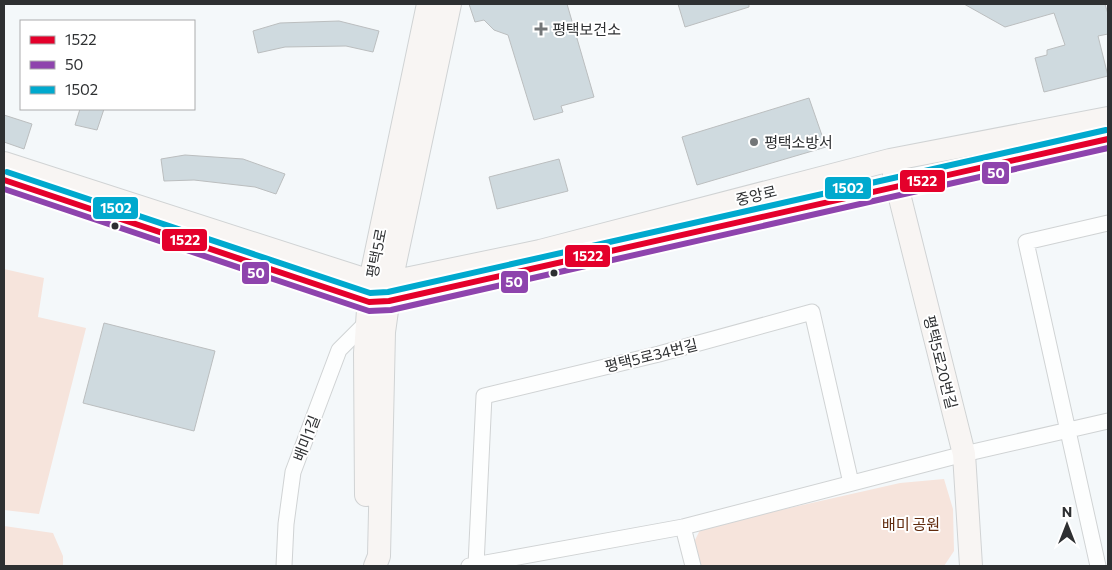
<svg xmlns="http://www.w3.org/2000/svg" width="1112" height="570" font-family="Commissioner,'Noto Sans KR',sans-serif">
	<style>
		.green { fill: #f6e4dc }
		.building { fill: #cfdadf; stroke: #bbbebf }
		.lines { fill: none; stroke-linecap: round; stroke-linejoin: round }
		.street-casing { stroke: #d0d3d4; stroke-width: 17 }
		.secondary-casing { stroke: #d0d3d4; stroke-width: 24 }
		.street { stroke: #fdfefe; stroke-width: 15 }
		.secondary { stroke: #f8f5f3; stroke-width: 22 }
		.bus-1-casing { stroke: #fff; stroke-width: 10 }
		.bus-2-casing { stroke: #fff; stroke-width: 10 }
		.bus-3-casing { stroke: #fff; stroke-width: 10 }
		.bus-1 { stroke: #e4002b; stroke-width: 6 }
		.bus-2 { stroke: #8e44ad; stroke-width: 6 }
		.bus-3 { stroke: #00a9ce; stroke-width: 6 }
		.poi-dot { fill: #737678; stroke: #fff; stroke-width: 2 }
		.bus-dot { fill: #2e3032; stroke: #fff; stroke-width: 2 }
		.labels { text-anchor: middle; dominant-baseline: central; stroke-width: 4; stroke-linejoin: round; paint-order: stroke }
		.poi-label { font-size: 15px; fill: #2e3032; stroke: #fff; text-anchor: start }
		.street-label { font-size: 15px; fill: #2e3032; stroke: #fff }
		.park-label { font-size: 15px; fill: #612b0e; stroke: #fff }
		.line-badge { stroke: #fff; stroke-width: 2 }
		.badge-label { font-size: 14px; text-anchor: middle; font-weight: bold; fill: #fff }
	</style>
	<rect width="100%" height="100%" fill="#f4f8fa"/>
	<path class="green" d="M4 269 44 278 38 317 86 328 39 514 4 510Z
		M944 479 953 509 954 551 944 566H701L694 542 701 528 900 483Z
		M4 526 53 533 63 556V566H4Z"/>
	<path class="building" d="M469 4H567L594 97 561 106 563 112 534 120 508 35 494 30 484 20 475 22Z
		M678 4H749V7L685 27Z
		M964 4H1105L1108 14V34L1098 36 1108 76 1044 92 1035 58 1047 55V50L1065 45 1054 13 1005 27Z
		M339 21 379 31 373 52 346 46 285 47 258 53 253 31 280 23Z
		M809 98 826 147 697 185 682 137Z
		M80 109H104L97 130 75 125Z
		M4 115 32 124 24 149 4 142Z
		M185 155 243 159 285 174 276 194 255 187 194 180 164 181 161 159Z
		M559 159 568 191 497 209 489 177Z
		M104 323 215 351 194 431 83 403Z"/>
	<g class="lines">
		<defs>
			<path id="street" d="M683 527 693 566
				M476 565 484 396 659 354 812 312 851 483
				M284 566 286 524 293 472 339 350 366 323
				M469 566 683 527 964 454 1108 421
				M1098 566 1026 242 1108 223"/>
			<path id="secondary" d="M4 163 370 281 391 282 540 251 890 160 1108 118
				M894 174 964 454 971 566
				M4 180 369 302 389 301 1108 139
				M366 495 365 353 370 281 428 4
				M375 566 379 556 384 332 391 282 450 4"/>
		</defs>
		<use href="#street" class="street-casing"/>
		<use href="#secondary" class="secondary-casing"/>
		<use href="#street" class="street"/>
		<use href="#secondary" class="secondary"/>
		<defs>
			<path id="bus-1" d="M4 180 369 302 389 301 1108 139"/>
			<path id="bus-2" d="M4 189 369 311 391 310 1108 148"/>
			<path id="bus-3" d="M7 172 370 293 388 292 1106 130"/>
		</defs>
		<use href="#bus-1" class="bus-1-casing"/>
		<use href="#bus-2" class="bus-2-casing"/>
		<use href="#bus-3" class="bus-3-casing"/>
		<use href="#bus-1" class="bus-1"/>
		<use href="#bus-2" class="bus-2"/>
		<use href="#bus-3" class="bus-3"/>
	</g>
	<g class="poi-dot">
		<path d="M538.5 21.5h5v5h5v5h-5v5h-5v-5h-5v-5h5z"/>
		<circle cx="754" cy="142" r="5"/>
	</g>
	<g class="bus-dot">
		<circle cx="115" cy="226" r="4.5"/>
		<circle cx="554" cy="273" r="4.5"/>
	</g>
	<g class="labels">
		<g class="poi-label">
			<text x="552" y="29">평택보건소</text>
			<text x="764" y="142">평택소방서</text>
		</g>
		<g class="street-label">
			<text transform="translate(756 195) rotate(-14)">중앙로</text>
			<text transform="translate(376 253) rotate(-79)">평택5로</text>
			<text transform="translate(651 355) rotate(-14)">평택5로34번길</text>
			<text transform="translate(941 362) rotate(76)">평택5로20번길</text>
			<text transform="translate(306 438) rotate(-69)">배미1길</text>
		</g>
		<g class="park-label">
			<text x="911" y="524">배미 공원</text>
		</g>
	</g>
	<g class="line-badge">
		<rect x="981" y="161" width="29" height="24" rx="5" fill="#8e44ad"/>
		<rect x="899" y="169" width="47" height="24" rx="5" fill="#e4002b"/>
		<rect x="824" y="176" width="48" height="24" rx="5" fill="#00a9ce"/>
		<rect x="92" y="196" width="47" height="24" rx="5" fill="#00a9ce"/>
		<rect x="161" y="228" width="47" height="24" rx="5" fill="#e4002b"/>
		<rect x="564" y="244" width="47" height="24" rx="5" fill="#e4002b"/>
		<rect x="241" y="261" width="29" height="24" rx="5" fill="#8e44ad"/>
		<rect x="500" y="270" width="29" height="24" rx="5" fill="#8e44ad"/>
	</g>
	<g class="badge-label">
		<text x="996" y="178">50</text>
		<text x="922" y="186">1522</text>
		<text x="848" y="193">1502</text>
		<text x="116" y="213">1502</text>
		<text x="185" y="245">1522</text>
		<text x="588" y="261">1522</text>
		<text x="256" y="278">50</text>
		<text x="514" y="287">50</text>
	</g>
	<rect width="1112" height="570" fill="none" stroke="#2e3032" stroke-width="10"/>
	<rect x="20" y="20" width="175" height="90" fill="#ffffff" stroke="#abacad"/>
	<rect x="30" y="36" width="25" height="8" fill="#e4002b" stroke="#abacad"/>
	<text x="65" y="45" font-size="15" fill="#2e3032">1522</text>
	<rect x="30" y="61" width="25" height="8" fill="#8e44ad" stroke="#abacad"/>
	<text x="65" y="70" font-size="15" fill="#2e3032">50</text>
	<rect x="30" y="86" width="25" height="8" fill="#00a9ce" stroke="#abacad"/>
	<text x="65" y="95" font-size="15" fill="#2e3032">1502</text>
	<g transform="translate(1067 525)" stroke="#ffffff" stroke-width="4" paint-order="stroke">
	<path d="M0-4L9 19L0 12L-9 19Z" fill="#2e3032"/>
	<text y="-8" font-size="14" font-weight="bold" text-anchor="middle" fill="#2e3032">N</text>
	</g>
</svg>
